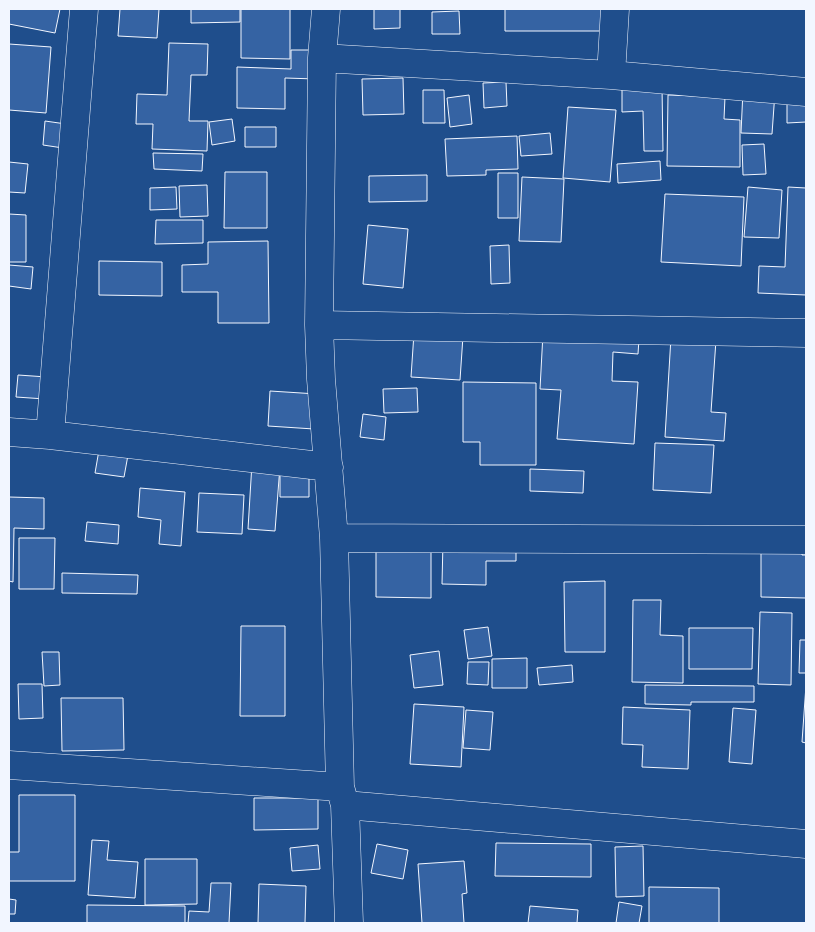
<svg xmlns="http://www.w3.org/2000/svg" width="815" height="932" font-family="'Noto Serif',serif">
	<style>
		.building { fill: #3563a3; stroke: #f2f6ff }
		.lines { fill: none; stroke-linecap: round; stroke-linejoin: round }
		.minor-casing { stroke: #f2f6ff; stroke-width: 29 }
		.minor { stroke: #1f4e8c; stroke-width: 28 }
	</style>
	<rect width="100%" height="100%" fill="#1f4e8c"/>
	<path class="building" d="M9 9H60L55 33 9 24Z
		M120 9H159L157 38 118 36Z
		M191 9H240V22L191 23Z
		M241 9H290V59L241 58Z
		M374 9H400V28L374 29Z
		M505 9H604V31H505Z
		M459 11 460 34H432V12Z
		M169 43 208 44 207 75H191L189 121H208L207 151 152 149 153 124H136L137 94 167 95Z
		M9 44 51 47 46 113 9 110Z
		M291 50H316V79L285 78V109L237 108V67L291 69Z
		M403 78 404 114 363 115 362 79Z
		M506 82 507 106 484 108 483 83Z
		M622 87H662L663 151H644L643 111 622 112Z
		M787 89 806 90V122L787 123Z
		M423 90H444L445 123H423Z
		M743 90 775 92 772 134 741 133Z
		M469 95 472 124 450 127 447 98Z
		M668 95 725 97 724 119 740 120V167L667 166Z
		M568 107 616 110 610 182 563 178Z
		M232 119 235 141 212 145 209 122Z
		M45 121 66 124 63 148 43 145Z
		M245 127H276V147H245Z
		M550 133 552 154 521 156 519 136Z
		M517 136 518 169 486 170V175L447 176 445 139Z
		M764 144 766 174 743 175 742 145Z
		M153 153 203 154 202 171 154 169Z
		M660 161 661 180 618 183 617 164Z
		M9 162 28 164 25 193 9 192Z
		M225 172H267V228H224Z
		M498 173H518V218H498Z
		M427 175V201L369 202V176Z
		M522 177 564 179 561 242 519 241Z
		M207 185 208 216 180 217 179 186Z
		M176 187 177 209 150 210V188Z
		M748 187 782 190 779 238 744 237Z
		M788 187 806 188V295L758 293 759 266 785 267Z
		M665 194 744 197 741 266 661 262Z
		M9 214 26 215V262H9Z
		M156 220H203V243L155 244Z
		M368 225 408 229 403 288 363 284Z
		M268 241 269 323H218V292H182V265L208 264V242Z
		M509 245 510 283 491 284 490 246Z
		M99 261 162 262V296L99 295Z
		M9 265 33 267 31 289 9 286Z
		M414 333 463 336 460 380 411 377Z
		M543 333 639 339 638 354 613 352 612 381 638 382 634 444 557 439 561 390 540 389Z
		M671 337 716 340 711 412 726 413 724 441 665 437Z
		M18 375 47 377 45 399 16 397Z
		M463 382 536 383V465H480V442H463Z
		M417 388 418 412 384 413 383 389Z
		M270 391 317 394 314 429 268 426Z
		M363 414 386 417 384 440 360 437Z
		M655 443 714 445 711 493 653 490Z
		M99 450 128 455 124 477 95 473Z
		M252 463 280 466 275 531 248 529Z
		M280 469 309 470V497H280Z
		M530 469 584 471 583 493 530 491Z
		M140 488 185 492 181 546 159 544 161 520 138 517Z
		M199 493 244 495 242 534 197 532Z
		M9 497 44 498V529L14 528 13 582 9 581Z
		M87 522 119 525 118 544 85 541Z
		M761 537 802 538V555H806V598L761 597Z
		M19 538H55L54 589H19Z
		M443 541 516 542V561H486V585L442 584Z
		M376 542 431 543V598L376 597Z
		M62 573 138 575 137 594 62 593Z
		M605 581V652H565L564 582Z
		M633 600H661L660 635 683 636V683L632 682Z
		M760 612 792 613 791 685 758 684Z
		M241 626H285V716H240Z
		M488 627 492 656 468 659 464 630Z
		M689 628H753L752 669H689Z
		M800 640H806V673H799Z
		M439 651 443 685 414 688 410 655Z
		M42 652H59L60 685 44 686Z
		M527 658V688H492V659Z
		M468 662H489L488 685 467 684Z
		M572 665 573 682 539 685 537 668Z
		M18 684H42L43 718 19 719Z
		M645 685 754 686V702H691V705L645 704Z
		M806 685V743L802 742Z
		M61 698H123L124 750 62 751Z
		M414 704 464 707 461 767 410 764Z
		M623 707 690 710 688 769 642 767 643 745 622 744Z
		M733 708 756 710 752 764 729 762Z
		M466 710 493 712 490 750 463 748Z
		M19 795H75V881H9V852H19Z
		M254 798H318V829L254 830Z
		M92 840 109 841 107 860 138 862 135 898 88 895Z
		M496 843 591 844V877L495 876Z
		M377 844 408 850 403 879 371 873Z
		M318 845 320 869 292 871 290 848Z
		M643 846 644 896 616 897 615 847Z
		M145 859H197V904L145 905Z
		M464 861 467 893 462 894 464 923H422L418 864Z
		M211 883H231L229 923H188L189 911 209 912Z
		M259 884 306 886 305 923H258Z
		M649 887 719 888V923H649Z
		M9 899 16 900 15 914H9Z
		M619 902 642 906 639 923H616Z
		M87 905 185 906V923H87Z
		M530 906 578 910 577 923H528Z"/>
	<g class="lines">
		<defs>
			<path id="minor" d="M326 9 322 58 319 325 321 379 334 538 340 787 345 805 349 923
				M322 58 611 75 806 92
				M611 75 615 9
				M319 325 806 333
				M9 432 50 435 329 467
				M50 435 84 9
				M334 538 806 540
				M9 765 340 787
				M345 805 806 844"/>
		</defs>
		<use href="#minor" class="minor-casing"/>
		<use href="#minor" class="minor"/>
	</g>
	<rect width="815" height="932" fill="none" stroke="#f2f6ff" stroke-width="20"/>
</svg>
